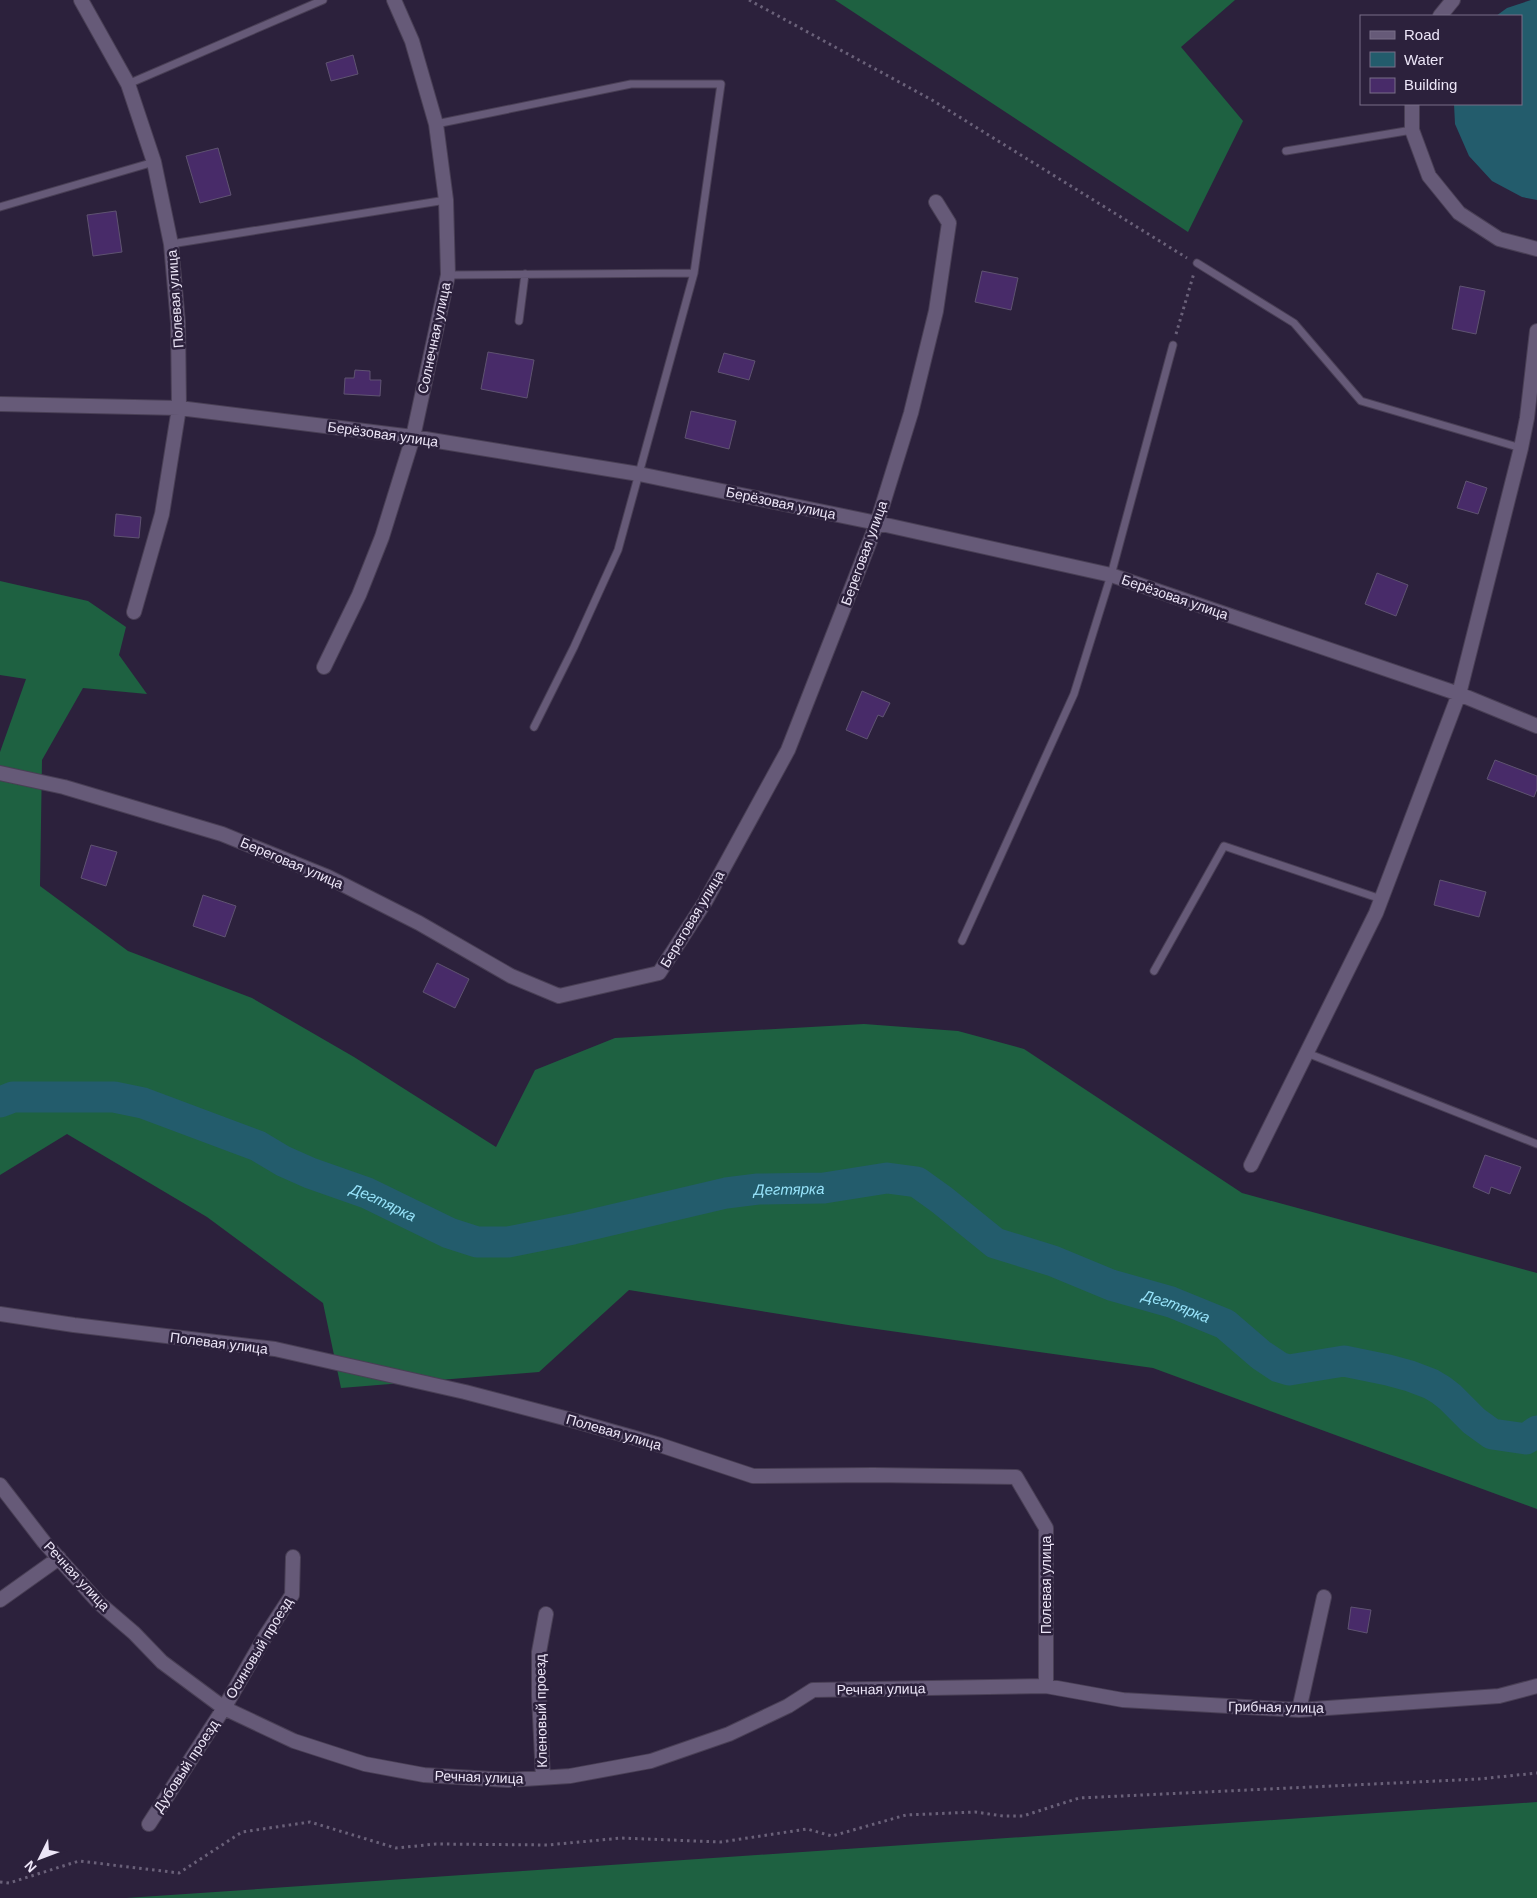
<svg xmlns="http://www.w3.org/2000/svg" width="1537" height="1898" font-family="Helvetica,sans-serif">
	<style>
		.forest { fill: #1e6141 }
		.water { fill: #235c6c }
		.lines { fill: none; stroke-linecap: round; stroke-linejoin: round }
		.river { stroke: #235c6c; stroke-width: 31 }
		.building { fill: #482b69; stroke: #5f5371 }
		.service-casing { stroke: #493f55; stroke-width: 9 }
		.minor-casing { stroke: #493f55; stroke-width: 16 }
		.path { stroke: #6a6179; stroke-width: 3; stroke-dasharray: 2.5 4; stroke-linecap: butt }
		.service { stroke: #665a78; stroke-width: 7 }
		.minor { stroke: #665a78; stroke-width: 14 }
		.labels { text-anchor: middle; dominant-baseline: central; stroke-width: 5; stroke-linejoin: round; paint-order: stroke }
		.street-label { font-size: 14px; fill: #ece5f7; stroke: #2c213c }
		.water-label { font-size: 15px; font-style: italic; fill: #97e3fa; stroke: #2c213c }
	</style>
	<rect width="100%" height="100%" fill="#2c213c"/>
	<path class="forest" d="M835 0H1235L1181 47 1243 121 1188 232Z
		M0 581 88 601 126 627 119 655 147 694 83 688 42 760 40 886 128 951 252 998 354 1057 496 1147 535 1070 615 1038 864 1024 958 1031 1024 1049 1242 1193 1537 1273V1509L1153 1368 848 1325 629 1290 539 1372 341 1388 323 1303 207 1217 67 1134 0 1175V752L26 679 0 675Z
		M1537 1802V1898H126Z"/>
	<path class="water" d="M1531 0H1537V200L1522 197 1492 181 1469 156 1455 124 1454 104H1521V16H1496L1507 8Z"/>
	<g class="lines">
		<path class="river" id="s1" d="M0 1102 13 1097H114L143 1103 258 1146 283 1161 310 1173 367 1193 449 1233 477 1242H508L573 1229 726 1193 758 1189 824 1188 887 1178 917 1182 942 1200 995 1243 1053 1261 1111 1285 1171 1302 1225 1324 1261 1355 1279 1367 1289 1370 1344 1361 1388 1370 1410 1376 1431 1384 1441 1390 1450 1397 1474 1421 1492 1434 1526 1439 1537 1431"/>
	</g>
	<path class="building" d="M353 55 358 74 331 81 326 63Z
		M218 148 231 195 200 203 186 156Z
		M116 211 122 252 93 256 87 215Z
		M982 271 1018 278 1011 310 975 302Z
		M1460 286 1485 291 1476 334 1452 329Z
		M488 352 534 360 527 398 481 389Z
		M724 353 755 361 749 380 718 372Z
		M355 370 370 371V380H381L380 396 344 394 345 378H354Z
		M691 411 736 421 729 449 685 438Z
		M1466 481 1487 488 1478 514 1457 508Z
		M116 514 141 517 139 538 114 536Z
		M1377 573 1408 585 1396 616 1365 604Z
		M862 691 890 703 883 717 878 715 867 739 846 730Z
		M1495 760 1537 776V789L1534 797 1487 779Z
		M91 845 117 852 106 886 81 878Z
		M1440 880 1486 892 1479 917 1434 905Z
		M203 895 236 906 225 937 193 926Z
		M437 963 469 979 455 1008 423 992Z
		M1485 1155 1521 1167 1510 1194 1491 1187 1489 1194 1473 1187Z
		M1351 1607 1371 1610 1367 1633 1348 1629Z"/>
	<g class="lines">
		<defs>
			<path id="service" d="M128 84 323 0
				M436 124 631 84H721L694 273 618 550 574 647 534 727
				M1286 151 1412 130
				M0 207 154 162
				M171 244 446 200
				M1197 263 1294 323 1361 401 1521 448
				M448 275 694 273
				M519 321 525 274
				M962 941 1074 694 1111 575 1173 345
				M1154 971 1224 846 1381 899
				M1307 1053 1537 1144"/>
			<path id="minor" d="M81 0 128 84 154 162 171 244 178 323 179 408 162 514 134 612
				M1440 16 1453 0
				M1412 104V130L1429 176 1459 213 1499 239 1537 249
				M0 404 179 408 413 437 639 474 877 523 1111 575 1459 694 1537 726
				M324 667 359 595 382 537 413 437 448 275 446 200 436 124 412 41 394 0
				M0 773 64 787 222 834 328 877 419 923 511 976 559 996 659 973 705 902 788 750 877 523 911 413 936 311 949 223 936 202
				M1251 1165 1376 913 1459 694 1521 448 1527 418 1537 331
				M0 1314 74 1325 275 1349 465 1392 568 1419 660 1445 753 1476 873 1475 1016 1477 1046 1528V1686
				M0 1485 44 1542 99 1603 134 1633 162 1662 224 1708 294 1741 365 1764 424 1775 508 1780 570 1776 651 1761 729 1734 788 1706 813 1690 1046 1686 1123 1700 1299 1710 1499 1696 1537 1686
				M0 1600 59 1558
				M1299 1710 1324 1597
				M543 1778 539 1696V1652L546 1614
				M149 1824 224 1708 266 1635 292 1595 293 1557"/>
		</defs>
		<use href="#service" class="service-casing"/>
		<use href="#minor" class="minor-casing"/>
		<path class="path" d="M749 0 932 100 1187 258
			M1176 334 1194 273
			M0 1882 9 1883 79 1861 179 1873 242 1832 310 1822 396 1848 436 1844 548 1845 621 1838 721 1842 807 1829 832 1836 906 1815 975 1812 1003 1816H1023L1079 1798 1479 1779 1537 1773"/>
		<use href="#service" class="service"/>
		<use href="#minor" class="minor"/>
	</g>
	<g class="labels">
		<g class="street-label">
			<text transform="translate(175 299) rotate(-94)">Полевая улица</text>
			<text transform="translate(434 338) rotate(-78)">Солнечная улица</text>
			<text transform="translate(383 434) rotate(8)">Берёзовая улица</text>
			<text transform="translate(781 503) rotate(12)">Берёзовая улица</text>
			<text transform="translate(864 553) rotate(-70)">Береговая улица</text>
			<text transform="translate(1175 597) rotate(19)">Берёзовая улица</text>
			<text transform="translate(292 863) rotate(23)">Береговая улица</text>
			<text transform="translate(692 919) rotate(-59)">Береговая улица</text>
			<text transform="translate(219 1343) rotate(7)">Полевая улица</text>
			<text transform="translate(614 1432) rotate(16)">Полевая улица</text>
			<text transform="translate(77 1576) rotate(47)">Речная улица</text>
			<text transform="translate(1046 1585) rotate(-90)">Полевая улица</text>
			<text transform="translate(259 1648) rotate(-59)">Осиновый проезд</text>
			<text transform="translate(881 1689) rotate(-1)">Речная улица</text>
			<text transform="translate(1276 1707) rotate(1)">Грибная улица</text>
			<text transform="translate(541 1711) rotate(-91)">Кленовый проезд</text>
			<text transform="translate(186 1766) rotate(-57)">Дубовый проезд</text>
			<text transform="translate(479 1777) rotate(2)">Речная улица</text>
		</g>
		<g class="water-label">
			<text stroke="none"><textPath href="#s1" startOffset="825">Дегтярка</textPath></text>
			<text stroke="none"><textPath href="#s1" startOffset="405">Дегтярка</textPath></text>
			<text stroke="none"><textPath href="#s1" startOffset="1245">Дегтярка</textPath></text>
		</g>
	</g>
	<rect x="1360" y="15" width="162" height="90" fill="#2c213c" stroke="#796f87"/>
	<rect x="1370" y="31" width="25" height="8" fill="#665a78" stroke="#796f87"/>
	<text x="1404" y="40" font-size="15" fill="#ece5f7">Road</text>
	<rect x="1370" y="52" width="25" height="15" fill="#235c6c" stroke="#796f87"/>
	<text x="1404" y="65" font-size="15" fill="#ece5f7">Water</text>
	<rect x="1370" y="78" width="25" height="15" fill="#482b69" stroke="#796f87"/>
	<text x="1404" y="90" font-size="15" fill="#ece5f7">Building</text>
	<g transform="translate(40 1858) rotate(228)" stroke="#2c213c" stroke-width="4" paint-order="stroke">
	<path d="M0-4L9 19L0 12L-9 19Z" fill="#ece5f7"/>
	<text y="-8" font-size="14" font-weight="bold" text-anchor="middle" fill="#ece5f7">N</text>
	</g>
</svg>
